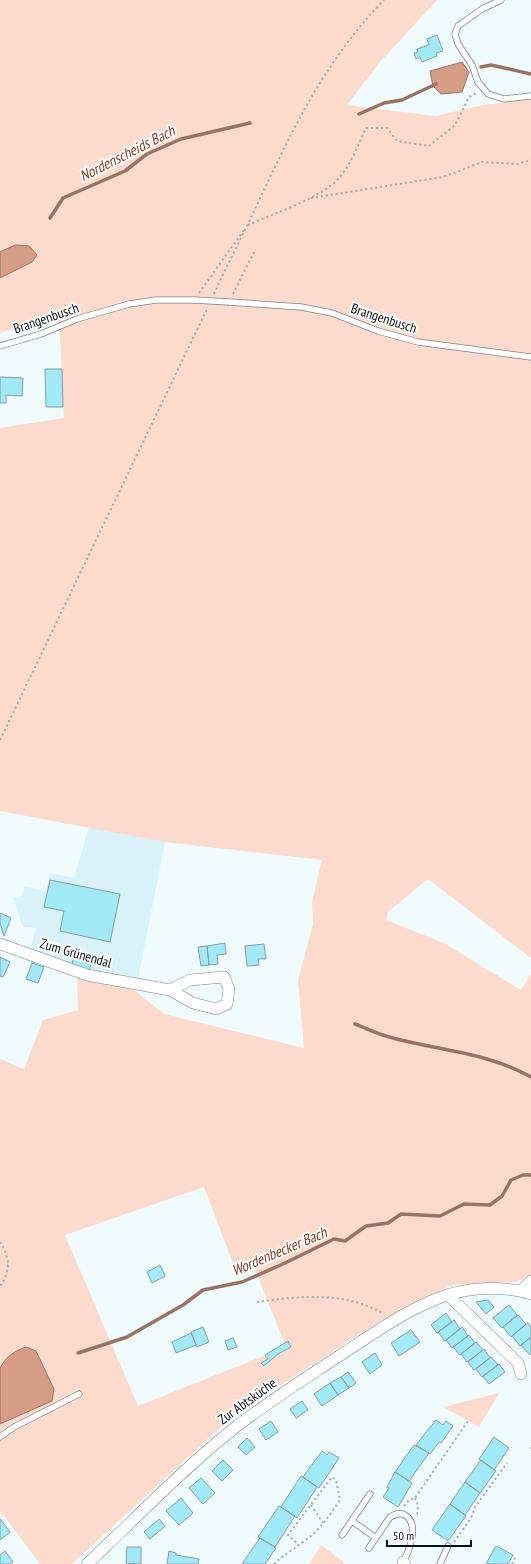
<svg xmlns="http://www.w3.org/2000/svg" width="531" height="1564" font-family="'PT Sans Narrow',sans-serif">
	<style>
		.built { fill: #d7f3f9 }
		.green { fill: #fcdbcd; fill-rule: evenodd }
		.water { fill: #d59d86; stroke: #987363 }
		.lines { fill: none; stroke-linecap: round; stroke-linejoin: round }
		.stream { stroke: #987363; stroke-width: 3.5 }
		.building { fill: #a1ebf9; stroke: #8a9b9f }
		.lane-casing { stroke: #748588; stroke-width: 7 }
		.street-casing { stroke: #748588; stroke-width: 12 }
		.path { stroke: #a0a9ac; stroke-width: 2; stroke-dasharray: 2 3; stroke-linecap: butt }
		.lane { stroke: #fff; stroke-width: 5.5 }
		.street { stroke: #fff; stroke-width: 11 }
		.lane-bridge-casing { stroke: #748588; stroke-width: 7; stroke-linecap: butt }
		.lane-bridge { stroke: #fff; stroke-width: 5.5 }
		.labels { text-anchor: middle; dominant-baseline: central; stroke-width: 4; stroke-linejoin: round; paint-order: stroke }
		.street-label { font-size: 14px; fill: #0a1012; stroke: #fff }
		.water-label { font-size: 15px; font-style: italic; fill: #864021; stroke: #fff }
	</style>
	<rect width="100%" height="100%" fill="#f0fbfe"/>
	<path class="built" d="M89 827 165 842 138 979 77 976 27 961 36 928 23 927 13 897 21 898 25 887 46 891 50 873 74 878Z"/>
	<path class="green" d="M0 0H437L380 62 347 105 436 116 483 105 531 99V958L428 879 389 911 386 920 444 943 521 990 531 974V1275L517 1282 452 1285 382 1320 234 1415 72 1564H40L0 1511V1059L24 1069 43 1020 78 1010 77 976 133 989 164 1014 304 1048 298 980 313 924 312 902 322 860 165 842 0 811V428L64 418 59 316 0 333ZM204 1187 237 1274 254 1267 286 1347 138 1406 65 1235Z
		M499 1393 479 1427 443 1407Z
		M321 1545 344 1562 342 1564H309Z"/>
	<path class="water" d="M462 62 469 72 462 92 441 94 433 86 430 71Z
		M15 245 29 246 37 255 32 262 0 278V252Z
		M26 1347 36 1351 54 1389 52 1401 0 1424V1368C6 1357 14 1351 26 1347Z"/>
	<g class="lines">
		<path class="stream" d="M481 67 491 65 531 74
			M359 114 384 103 402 100 436 84
			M50 218 63 198 125 171 147 154 181 139 250 123
			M355 1024C368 1029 380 1035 393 1038 441 1051 486 1052 531 1077
			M78 1353 127 1337 183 1305 203 1290 242 1282 283 1264 334 1239 345 1241 366 1226 388 1223 401 1214 440 1216 464 1204 490 1205 502 1196 511 1180 523 1175H531"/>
	</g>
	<path class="building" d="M437 35 443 51 436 53 437 56 422 62 420 57 416 59 414 53 418 52 417 49 429 45 427 39Z
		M45 369H62L63 407H46Z
		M0 377 23 378 22 396 6 395V403H0Z
		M50 880 120 894 110 942 60 931 64 911 44 907Z
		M0 913 11 918 4 936 0 923Z
		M225 943 226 954 217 955 218 964 209 965 207 946Z
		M264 944 266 959H258L259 965 247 966 245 946Z
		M207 946 209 965 201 966 198 947Z
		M76 951 93 956 89 971 71 966Z
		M0 957 10 962 3 977 0 976Z
		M32 963 44 967 38 983 26 979Z
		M160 1265 165 1276 152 1283 147 1272Z
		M488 1300 494 1307 486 1314 476 1302Z
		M509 1305 517 1315 502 1328 493 1318Z
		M446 1313 452 1322 437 1333 431 1325Z
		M518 1315 526 1324 511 1337 503 1327Z
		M454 1320 460 1329 445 1341 438 1332Z
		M528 1323 531 1327V1337L520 1346 512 1336Z
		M203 1327 209 1342 197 1347 191 1332Z
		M462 1327 468 1336 452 1348 446 1340Z
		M411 1330 420 1342 399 1356 391 1343Z
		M191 1333 196 1345 176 1353 172 1342Z
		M469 1335 475 1343 460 1355 453 1347Z
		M531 1337V1354L530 1355 521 1345Z
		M233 1338 237 1347 228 1350 225 1341Z
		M288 1341 291 1347 278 1354 264 1366 261 1363 268 1359 265 1355Z
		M476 1342 483 1350 467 1362 461 1354Z
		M484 1349 490 1358 474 1370 468 1362Z
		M375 1353 382 1365 370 1374 362 1362Z
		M491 1357 498 1365 482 1377 476 1369Z
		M499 1364 505 1372 489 1384 483 1376Z
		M348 1372 356 1383 349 1388 341 1377Z
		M341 1377 349 1388 338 1395 330 1383Z
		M330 1383 338 1395 322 1406 314 1394Z
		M302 1401 308 1410 296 1418 290 1409Z
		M436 1420 443 1425 446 1421 453 1426 441 1443 439 1442 430 1454 416 1445Z
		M271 1421 278 1432 266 1440 259 1429Z
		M494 1437 509 1448 494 1470 479 1459Z
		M247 1438 255 1447 246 1455 238 1447Z
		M414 1445 429 1453 409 1481 395 1472Z
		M322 1451 327 1455 329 1452 339 1458 319 1488 303 1477Z
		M223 1460 233 1470 222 1481 212 1471Z
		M481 1460 496 1471 480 1493 465 1482Z
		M395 1472 412 1483 398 1507 383 1497 389 1488 387 1487Z
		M301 1476 317 1487 297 1518 281 1507Z
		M201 1478 215 1493 203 1504 189 1488Z
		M465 1482 480 1493 465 1515 450 1504Z
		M181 1498 193 1513 179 1525 166 1511Z
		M450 1504 466 1516 448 1541 432 1530Z
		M279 1506 295 1516 275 1547 258 1537Z
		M0 1519 10 1532 0 1540Z
		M159 1519 165 1526 150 1539 144 1532Z
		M260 1538 276 1548 265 1564H242Z
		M496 1546 513 1555 508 1564H486Z
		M127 1547H141V1564L126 1563Z
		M5 1551 13 1562 10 1564H0V1555Z
		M169 1551 176 1553V1555L199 1559 198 1564H167Z"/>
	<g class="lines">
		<defs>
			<path id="lane" d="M501 0 482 9 458 26 455 34 458 44 472 65 478 82 488 94 504 99 531 96
				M229 302 301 307 332 313 378 331 418 342 531 357
				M0 346 41 334 77 319 129 304 156 300H194
				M0 1437 14 1427 79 1394
				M352 1521 376 1538
				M342 1535 370 1494
				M369 1548 390 1517C395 1514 400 1512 405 1515 420 1524 409 1551 403 1562
				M440 1564 448 1546"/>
			<path id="street" d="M0 944 87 975 170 990 193 1003 216 1009 227 1004 229 989 224 977 190 980 170 990
				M521 1291 531 1281
				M448 1295 518 1363 521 1374
				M403 1562 405 1564
				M87 1564C134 1520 182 1470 232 1430 266 1403 303 1380 339 1356 373 1334 408 1308 447 1295 472 1287 506 1286 531 1294"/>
		</defs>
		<use href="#lane" class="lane-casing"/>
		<use href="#street" class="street-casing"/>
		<path class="path" d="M311 198 443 177 482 162 517 164 531 160
			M248 225C272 214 321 198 338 179 351 165 358 145 366 128H387L397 141 429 146 455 125 469 97 476 93
			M199 293 244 230
			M214 294C227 265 242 237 255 209 290 134 325 60 384 0
			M233 294 255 250
			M0 740 207 309
			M0 1242C10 1257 11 1271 0 1286
			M257 1302C299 1296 345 1291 384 1314
			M531 1447V1451
			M415 1498 418 1505 417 1515
			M311 1505 323 1523
			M404 1506 409 1500 415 1498 468 1421
			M454 1542 471 1518 475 1507 507 1463
			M274 1564C284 1554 296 1548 307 1539 321 1529 330 1514 340 1500L336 1480 332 1477 288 1535 299 1545
			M512 1564 515 1558"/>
		<use href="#lane" class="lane"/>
		<use href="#street" class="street"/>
		<defs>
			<path id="lane-bridge" d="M194 300 229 302"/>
		</defs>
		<use href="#lane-bridge" class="lane-bridge-casing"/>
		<use href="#lane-bridge" class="lane-bridge"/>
	</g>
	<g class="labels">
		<g class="street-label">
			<text transform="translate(46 318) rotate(-19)">Brangenbusch</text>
			<text transform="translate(384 318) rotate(18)">Brangenbusch</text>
			<text transform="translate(76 953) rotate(16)">Zum Grünendal</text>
			<text transform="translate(247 1401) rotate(-36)">Zur Abtsküche</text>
		</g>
		<g class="water-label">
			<text transform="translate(127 153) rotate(-27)">Nordenscheids Bach</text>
			<text transform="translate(279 1251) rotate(-23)">Wordenbecker Bach</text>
		</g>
	</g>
	<path d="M387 1540v6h84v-6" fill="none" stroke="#0a1012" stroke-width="2"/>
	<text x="393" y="1540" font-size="12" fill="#0a1012" stroke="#ffffff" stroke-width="3" paint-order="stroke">50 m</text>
</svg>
